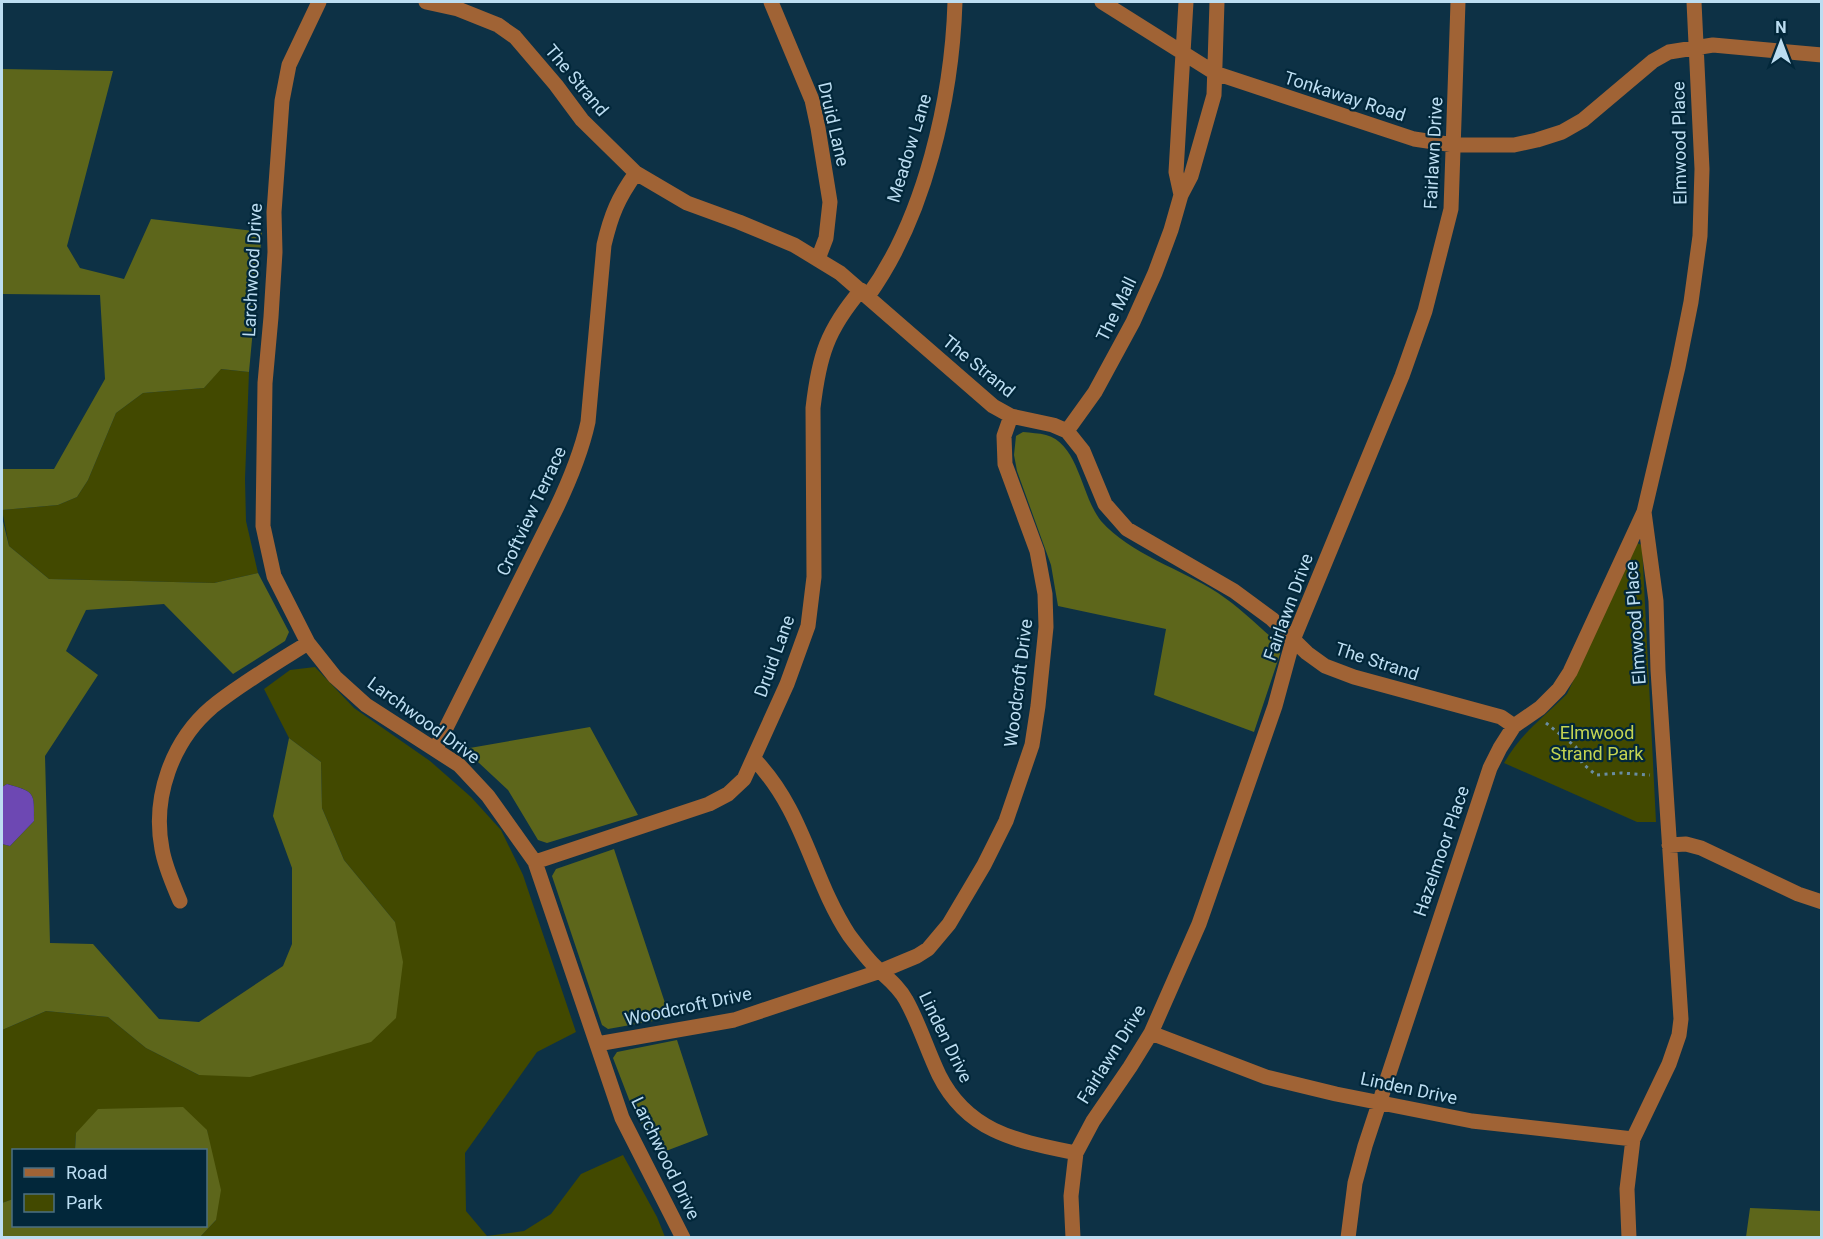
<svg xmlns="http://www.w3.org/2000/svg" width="1823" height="1239" font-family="Roboto,sans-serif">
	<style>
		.green { fill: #424900 }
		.forest { fill: #5d661b }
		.water { fill: #6d48b3 }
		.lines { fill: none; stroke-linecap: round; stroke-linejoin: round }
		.path { stroke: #6a8da1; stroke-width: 3; stroke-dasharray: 3 4.5; stroke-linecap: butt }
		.minor { stroke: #a06335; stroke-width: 15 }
		.labels { text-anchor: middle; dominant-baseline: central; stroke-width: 4.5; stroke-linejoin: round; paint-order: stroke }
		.street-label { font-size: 18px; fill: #bcddf1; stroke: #02273a }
		.park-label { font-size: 18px; fill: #c4d452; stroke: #02273a }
	</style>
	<rect width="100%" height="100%" fill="#0d3145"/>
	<path class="green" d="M220 369 249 372 245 479 246 521 258 573 214 583 49 579 9 546 2 510 58 505 77 497 88 480 116 413 143 393 204 388Z
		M1637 543 1642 545 1656 822H1637L1504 763C1522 732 1542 719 1567 694Z
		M315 667 354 708 430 761 471 797 501 830 523 875 576 1032 537 1052 465 1153 466 1211 487 1236 524 1231 551 1214 581 1174 623 1155 657 1217 665 1237H200L216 1220 207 1130 76 1133 75 1150H14L13 1199 2 1203V1030L46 1011 108 1017 146 1048 199 1075 395 922 344 860 322 808 321 762 289 738 264 689 290 670Z"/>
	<path class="forest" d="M2 69 113 71 67 246 80 268 124 279 151 219 262 232 249 372 221 369 204 388 143 393 116 413 88 480 77 497 58 505 2 510V469H54L105 379 100 295 2 294Z
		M1023 432C1031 433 1039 433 1046 435 1079 444 1081 496 1101 521 1130 554 1181 569 1218 593 1239 607 1258 626 1278 643L1280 654 1254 732 1154 695 1166 629 1058 606 1051 565 1017 471 1014 455 1016 436Z
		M2 517 9 546 49 579 214 583 258 573 289 632 285 641 233 674 164 604 86 610 66 651 98 675 45 756 50 943 93 944 159 1019 199 1022 283 966 292 944V868L273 816 289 738 321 762 322 808 344 860 395 922 403 962 396 1018 371 1042 250 1077 199 1075 146 1048 108 1017 46 1011 2 1030V844L10 846 34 821C34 793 36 792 7 784L2 787V714H3L2 696Z
		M590 727 638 815 547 843 538 840 508 790 464 749Z
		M614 849 670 1018 608 1029 602 1025 552 876 556 869Z
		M677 1040 708 1135 658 1154 630 1102 613 1058 617 1052Z
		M183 1107 207 1130 221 1190 216 1220 200 1237H2V1203L13 1199 14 1226H206V1150H75L76 1133 98 1109Z
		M1750 1208 1821 1211V1237H1746Z"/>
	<path class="water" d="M7 784C36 792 34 793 34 821L10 846 2 844V787Z"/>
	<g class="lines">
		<path class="path" d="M1546 723 1576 747 1582 763 1596 775 1621 773 1650 775"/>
		<path class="minor" d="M319 2 289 65 282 101 274 212 275 252 271 317 265 383 263 526 274 576 308 643 335 677 366 705 459 765 488 796 535 862 622 1118 683 1238
			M426 2 458 9 498 25 515 37 556 85 582 120 636 173 687 203 739 222 794 245 840 273 993 406 1011 416 1053 425 1067 431 1083 451 1105 504 1127 529 1234 591 1272 619 1307 653 1325 666 1354 677 1501 717 1514 726
			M771 2 812 100 818 128 830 202 826 238 818 259
			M1102 2 1215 73 1414 139 1454 145H1514L1537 140 1562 132 1583 120 1653 61 1669 52 1713 45 1822 55
			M1181 195 1176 172 1186 2
			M868 296C925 217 952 98 955 2
			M1067 431 1095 392 1133 322 1155 273 1171 230 1181 195 1191 176 1214 95 1217 2
			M436 748 555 511C569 482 581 454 588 422L604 245C611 215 618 198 636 173
			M754 759C805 812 811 877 849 935 855 943 862 952 869 960 881 974 897 983 906 1000 919 1023 927 1050 939 1075 968 1133 1018 1141 1076 1153
			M1669 845 1686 844 1701 848 1798 894 1822 902
			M535 862 709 804 728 794 744 779 787 684 808 626 814 577 813 408C819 356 827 330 861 290
			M180 901C173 884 165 867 162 849 152 797 172 741 212 707 242 683 276 663 308 643
			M1151 1033 1266 1077 1336 1094 1472 1121 1633 1139
			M597 1044 734 1020 881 971 917 956 928 949 949 924 984 865 1006 821 1032 745 1038 706 1046 627 1045 594 1037 551 1005 464 1004 436 1011 416
			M1073 1238 1071 1196 1076 1153 1093 1121 1130 1067 1151 1033 1199 924 1275 706 1293 640 1402 376 1425 311 1451 209 1458 2
			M1348 1238 1355 1183 1365 1146 1490 768 1500 748 1514 726 1540 708 1559 689 1570 672 1644 512
			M1629 1238 1627 1189 1633 1139 1669 1064 1679 1035 1681 1019 1658 670 1656 601 1644 512 1678 367 1691 302 1700 236 1702 169 1694 2"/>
	</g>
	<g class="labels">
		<g class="street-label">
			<text transform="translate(577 80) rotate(50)">The Strand</text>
			<text transform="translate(1345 96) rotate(18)">Tonkaway Road</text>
			<text transform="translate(834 124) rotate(77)">Druid Lane</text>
			<text transform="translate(1679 143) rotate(-91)">Elmwood Place</text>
			<text transform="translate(909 148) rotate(-73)">Meadow Lane</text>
			<text transform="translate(1433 153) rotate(-87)">Fairlawn Drive</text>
			<text transform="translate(252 270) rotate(-87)">Larchwood Drive</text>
			<text transform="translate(1116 309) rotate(-64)">The Mall</text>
			<text transform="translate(979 366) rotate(39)">The Strand</text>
			<text transform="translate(531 511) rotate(-65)">Croftview Terrace</text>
			<text transform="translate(1288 607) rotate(-70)">Fairlawn Drive</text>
			<text transform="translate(1635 623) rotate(-94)">Elmwood Place</text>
			<text transform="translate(774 656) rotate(-70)">Druid Lane</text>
			<text transform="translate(1377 661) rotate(18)">The Strand</text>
			<text transform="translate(1018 683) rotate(-83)">Woodcroft Drive</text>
			<text transform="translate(424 720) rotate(36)">Larchwood Drive</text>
			<text transform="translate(1441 851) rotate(-71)">Hazelmoor Place</text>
			<text transform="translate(688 1006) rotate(-12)">Woodcroft Drive</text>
			<text transform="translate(946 1037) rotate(64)">Linden Drive</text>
			<text transform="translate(1111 1054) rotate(-58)">Fairlawn Drive</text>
			<text transform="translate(1409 1088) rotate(12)">Linden Drive</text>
			<text transform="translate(666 1158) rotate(64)">Larchwood Drive</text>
		</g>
		<g class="park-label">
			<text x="1597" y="732">Elmwood<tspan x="1597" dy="21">Strand Park</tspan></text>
		</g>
	</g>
	<rect width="1823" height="1239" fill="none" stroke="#bcddf1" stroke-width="6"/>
	<rect x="12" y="1149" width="195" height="78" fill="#02273a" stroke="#4c7083" stroke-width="1.5"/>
	<rect x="24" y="1168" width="30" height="9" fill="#a06335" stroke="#4c7083" stroke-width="1.5"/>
	<text x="66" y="1179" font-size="18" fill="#bcddf1">Road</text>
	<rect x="24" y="1194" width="30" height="18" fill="#424900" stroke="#4c7083" stroke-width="1.5"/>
	<text x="66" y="1209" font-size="18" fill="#bcddf1">Park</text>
	<g transform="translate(1781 42)" stroke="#02273a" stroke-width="4.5" paint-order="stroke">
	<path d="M0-4.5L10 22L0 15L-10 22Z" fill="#bcddf1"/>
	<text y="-9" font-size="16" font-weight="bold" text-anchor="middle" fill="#bcddf1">N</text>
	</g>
</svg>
